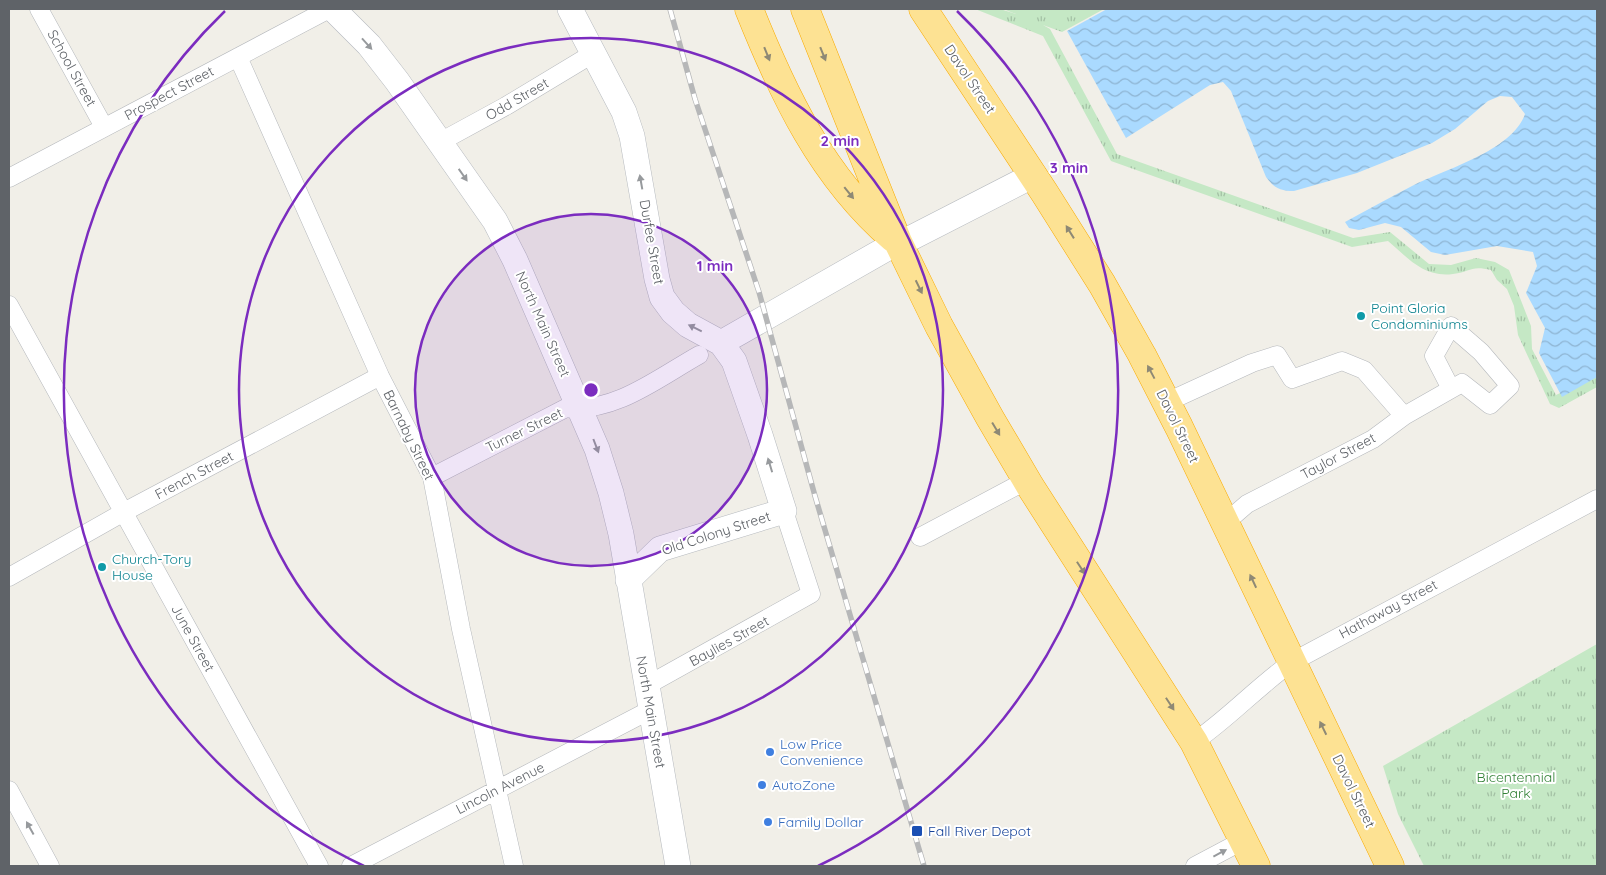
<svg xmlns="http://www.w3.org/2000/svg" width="1606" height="875" font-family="Quicksand,sans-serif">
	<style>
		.grass { fill: url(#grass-tufts) }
		.water { fill: url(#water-waves) }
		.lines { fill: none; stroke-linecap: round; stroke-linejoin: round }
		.street-casing { stroke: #b5b8bc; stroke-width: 19 }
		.secondary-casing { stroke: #b6babf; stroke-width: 26 }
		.highway-casing { stroke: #f9ab00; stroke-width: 29 }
		.street { stroke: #fff; stroke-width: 18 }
		.secondary { stroke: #fff; stroke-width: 25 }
		.highway { stroke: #fde293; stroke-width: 28 }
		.rail-casing { stroke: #b6b7b8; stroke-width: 5.5 }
		.rail { stroke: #fff; stroke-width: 4; stroke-dasharray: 11; stroke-linecap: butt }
		.oneway { fill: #979a9d }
		.oneway2 { fill: #8e8975 }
		.ring { fill: none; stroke: #7b2cbf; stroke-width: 2.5 }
		.culture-dot { fill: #0f9aa8; stroke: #fff; stroke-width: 2 }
		.shop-dot { fill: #3f7fe0; stroke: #fff; stroke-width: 2 }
		.transit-dot { fill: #1a4fb4; stroke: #fff; stroke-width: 2 }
		.labels { text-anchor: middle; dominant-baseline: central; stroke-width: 4; stroke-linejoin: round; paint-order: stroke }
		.street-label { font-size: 14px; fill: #5f6368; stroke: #fff }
		.culture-label { font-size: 14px; fill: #0d838f; stroke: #fff; text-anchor: start }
		.shop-label { font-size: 14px; fill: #366cbe; stroke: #fff; text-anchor: start }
		.park-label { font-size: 14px; fill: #348238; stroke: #fff }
		.transit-label { font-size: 14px; fill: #164399; stroke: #fff; text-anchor: start }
		.centre { fill: #7b2cbf; stroke: #fff; stroke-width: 2.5 }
		.ring-label { font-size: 15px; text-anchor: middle; font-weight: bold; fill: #7b2cbf; stroke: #fff; stroke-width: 4; stroke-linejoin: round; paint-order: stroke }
	</style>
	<defs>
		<pattern id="grass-tufts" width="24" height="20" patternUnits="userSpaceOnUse" patternTransform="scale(1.25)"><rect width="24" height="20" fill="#c5e8c5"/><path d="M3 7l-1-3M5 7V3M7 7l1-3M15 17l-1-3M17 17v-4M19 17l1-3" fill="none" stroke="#a3c0a4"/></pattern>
		<pattern id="water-waves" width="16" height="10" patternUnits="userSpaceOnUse" patternTransform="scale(1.25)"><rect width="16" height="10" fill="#aadaff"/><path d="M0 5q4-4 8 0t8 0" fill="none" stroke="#8eb4d2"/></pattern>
	</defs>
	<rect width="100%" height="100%" fill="#f1efe8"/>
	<path class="grass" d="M975 9H1000L1016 14 1003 9H1104L1062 32 1043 25 1050 29 1117 154 1353 238 1390 232 1429 264 1451 265 1476 258 1495 262 1509 270 1531 326 1532 349 1556 395 1597 375V387L1559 408 1550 404 1518 335 1514 306 1507 289 1497 280 1491 270C1470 265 1471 272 1453 274 1424 278 1408 258 1388 241L1352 247 1111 161 1043 36Z
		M1597 644V866H1424L1398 814 1383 766Z"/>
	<path class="water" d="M1107 9H1597V377L1562 397 1539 353 1545 328 1526 293 1537 266 1533 252 1497 246 1445 255 1431 252 1401 227 1385 223 1359 230 1349 228 1345 222C1367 210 1389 198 1412 186 1445 169 1512 151 1525 114L1512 97 1500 96 1488 101 1455 129 1432 143 1357 173 1294 191C1281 191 1274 188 1266 177L1231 91 1223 82 1210 85 1126 138 1067 31Z"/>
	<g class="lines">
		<defs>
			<path id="street" d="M39 9 104 127
				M238 57 380 376 432 477 461 629 514 866
				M440 142 506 106 594 53
				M9 178 329 9
				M9 305 319 866
				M1167 402 1252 363 1277 355 1292 379 1342 361 1364 370 1404 416
				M432 477 566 408C615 413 658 378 699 355
				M1225 523 1247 504 1373 439 1404 416 1462 383 1490 405 1510 386 1481 352 1451 326 1434 356 1451 389
				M920 537 1016 486H1030
				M9 577 124 512 380 376
				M646 686 811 594 784 511
				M1194 742C1229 718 1257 687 1292 662L1597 499
				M9 790 50 866
				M351 866 650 710
				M1195 866 1244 840"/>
			<path id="secondary" d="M333 9 369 45 397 81 495 221 515 260 597 449 611 493 621 534 678 866
				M570 9 624 112 632 136 657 279 662 297 673 312 688 325 721 343 734 361 760 435 784 511 660 549 628 580
				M721 343 898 242 913 237 1034 175"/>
			<path id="highway" d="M749 9C783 94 822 177 893 238
				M805 9 898 242 939 326 990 418 1030 486 1194 742 1256 866
				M923 9 1044 192 1102 284 1142 355 1179 427 1390 866"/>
		</defs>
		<use href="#street" class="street-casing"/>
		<use href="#secondary" class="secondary-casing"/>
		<use href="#highway" class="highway-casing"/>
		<use href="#street" class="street"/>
		<use href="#secondary" class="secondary"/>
		<use href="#highway" class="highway"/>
		<defs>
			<path id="rail" d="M670 9 695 99 759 292 815 496 924 866"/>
		</defs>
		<use href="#rail" class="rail-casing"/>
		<use href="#rail" class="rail"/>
	</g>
	<defs><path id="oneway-solid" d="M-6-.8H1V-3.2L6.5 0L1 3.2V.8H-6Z" transform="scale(1.25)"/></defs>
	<g class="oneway">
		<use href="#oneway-solid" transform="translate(367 44) rotate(48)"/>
		<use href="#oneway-solid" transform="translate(463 175) rotate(55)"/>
		<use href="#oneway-solid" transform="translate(641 182) rotate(-100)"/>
		<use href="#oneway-solid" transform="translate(695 328) rotate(-154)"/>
		<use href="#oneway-solid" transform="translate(596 446) rotate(69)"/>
		<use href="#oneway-solid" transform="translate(770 465) rotate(-107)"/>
		<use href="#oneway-solid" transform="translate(30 828) rotate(-119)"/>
		<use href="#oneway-solid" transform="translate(1220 853) rotate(-28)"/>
	</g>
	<g class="oneway2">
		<use href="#oneway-solid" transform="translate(767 54) rotate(68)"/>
		<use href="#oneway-solid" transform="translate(823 54) rotate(68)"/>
		<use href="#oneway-solid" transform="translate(849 193) rotate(51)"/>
		<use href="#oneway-solid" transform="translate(1070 232) rotate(-122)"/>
		<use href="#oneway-solid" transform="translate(919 287) rotate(64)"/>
		<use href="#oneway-solid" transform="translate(1151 372) rotate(-118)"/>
		<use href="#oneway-solid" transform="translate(996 429) rotate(59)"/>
		<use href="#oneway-solid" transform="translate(1081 568) rotate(57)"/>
		<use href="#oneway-solid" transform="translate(1253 581) rotate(-115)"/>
		<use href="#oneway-solid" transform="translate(1170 704) rotate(57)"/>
		<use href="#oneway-solid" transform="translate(1323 728) rotate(-116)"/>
	</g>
	<circle cx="591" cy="390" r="176" fill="#7b2cbf" fill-opacity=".12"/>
	<g class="ring">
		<circle cx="591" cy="390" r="176"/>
		<circle cx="591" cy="390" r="352"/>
		<path d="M364 866A527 527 0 0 1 225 11M957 11A527 527 0 0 1 818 866"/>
	</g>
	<g class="culture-dot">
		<circle cx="1361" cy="316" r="5"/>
		<circle cx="102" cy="567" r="5"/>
	</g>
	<g class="shop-dot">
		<circle cx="770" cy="752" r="5"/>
		<circle cx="762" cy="785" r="5"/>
		<circle cx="768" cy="822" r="5"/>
	</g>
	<rect class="transit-dot" x="911" y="825" width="12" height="12" rx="2.5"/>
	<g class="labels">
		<g class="street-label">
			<text transform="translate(72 68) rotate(61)">School Street</text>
			<text transform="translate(970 79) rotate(56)">Davol Street</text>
			<text transform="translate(169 93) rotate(-28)">Prospect Street</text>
			<text transform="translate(517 99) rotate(-30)">Odd Street</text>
			<text transform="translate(652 242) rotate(80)">Durfee Street</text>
			<text transform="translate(543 324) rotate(66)">North Main Street</text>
			<text transform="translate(1178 426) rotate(64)">Davol Street</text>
			<text transform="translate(524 430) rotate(-26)">Turner Street</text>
			<text transform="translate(409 435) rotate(64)">Barnaby Street</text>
			<text transform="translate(1338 456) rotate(-28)">Taylor Street</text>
			<text transform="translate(194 475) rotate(-28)">French Street</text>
			<text transform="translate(716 533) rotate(-18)">Old Colony Street</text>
			<text transform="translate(1388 609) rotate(-28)">Hathaway Street</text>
			<text transform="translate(193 638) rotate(61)">June Street</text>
			<text transform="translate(729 641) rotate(-29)">Baylies Street</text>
			<text transform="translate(651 712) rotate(80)">North Main Street</text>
			<text transform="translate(500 788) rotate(-27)">Lincoln Avenue</text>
			<text transform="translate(1354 791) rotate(64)">Davol Street</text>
		</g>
		<g class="culture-label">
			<text x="1371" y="308">Point Gloria<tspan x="1371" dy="16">Condominiums</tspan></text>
			<text x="112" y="559">Church-Tory<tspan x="112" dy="16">House</tspan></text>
		</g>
		<g class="shop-label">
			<text x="780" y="744">Low Price<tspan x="780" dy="16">Convenience</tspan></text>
			<text x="772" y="785">AutoZone</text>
			<text x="778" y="822">Family Dollar</text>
		</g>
		<g class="park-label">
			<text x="1516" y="777">Bicentennial<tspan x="1516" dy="16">Park</tspan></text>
		</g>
		<g class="transit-label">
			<text x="928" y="831">Fall River Depot</text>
		</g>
	</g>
	<circle cx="591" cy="390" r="8" class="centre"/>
	<g class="ring-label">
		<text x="840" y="146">2 min</text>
		<text x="1069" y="173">3 min</text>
		<text x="715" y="271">1 min</text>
	</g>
	<rect width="1606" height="875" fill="none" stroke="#5f6368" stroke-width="20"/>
</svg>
